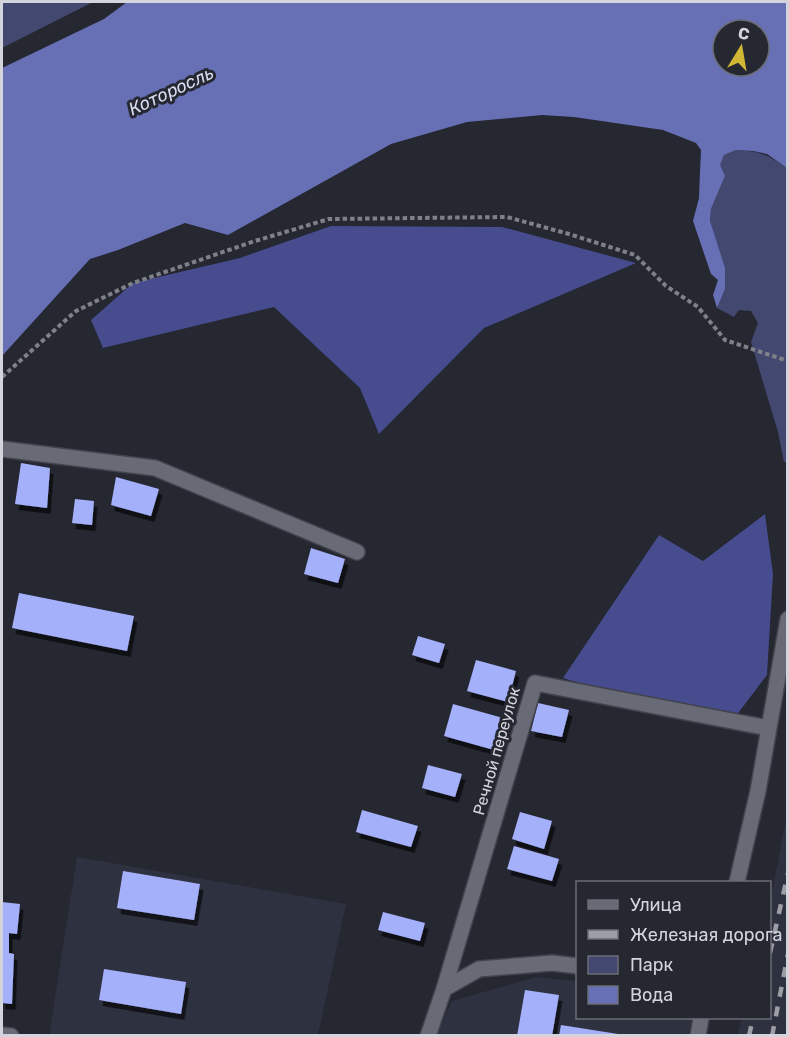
<svg xmlns="http://www.w3.org/2000/svg" width="789" height="1037" viewBox="0 0 789 1037" font-family="Rubik,sans-serif">
	<style>
		.built { fill: #2e3140 }
		.green { fill: #434871 }
		.forest { fill: #464c8e }
		.water { fill: #676fb5; fill-rule: evenodd }
		.building { fill: #a5b0fb; filter: url(#shadow) }
		.lines { fill: none; stroke-linecap: round; stroke-linejoin: round }
		.minor-casing { stroke: #41434c; stroke-width: 18 }
		.path { stroke: #7f8189; stroke-width: 4; stroke-dasharray: 4.5 3; stroke-linecap: butt }
		.minor { stroke: #686a76; stroke-width: 15 }
		.rail { stroke: #9c9da5; stroke-width: 4.5; stroke-dasharray: 10 10; stroke-linecap: butt }
		.labels { text-anchor: middle; stroke-width: 6; stroke-linejoin: round; paint-order: stroke }
		.street-label { font-size: 16px; fill: #d4d5dc; stroke: #252731 }
		.water-label { font-size: 18px; font-style: italic; fill: #d8dcf0; stroke: #252731 }
	</style>
	<defs>
		<filter id="shadow"><feDropShadow dx="3.5" dy="6" stdDeviation="0" flood-color="#0009"/></filter>
	</defs>
	<rect width="100%" height="100%" fill="#252731"/>
	<!-- built -->
	<g class="built">
		<polygon points="787,815 787,1035 737,1035 742,1018 770,1018 770,902"/>
		<polygon points="77,857 346,904 318,1035 49,1036"/>
		<polygon points="536,977 577,981 578,1018 692,1018 688,1035 436,1036 452,1001"/>
	</g>
	<!-- green -->
	<g class="green">
		<polygon points="2,2 93,2 2,48"/>
		<path d="M736 150C760 151 768 155 787 168V462H784L778 432 751 342 758 323 751 311 739 310 734 317 717 308 725 289 710 221 711 209 725 176 719 165 724 155Z"/>
	</g>
	<!-- forest -->
	<g class="forest">
		<polygon points="331,226 502,227 636,263 484,328 379,434 360,388 274,307 103,348 91,320 133,283 240,258"/>
		<polygon points="765,514 773,574 767,675 726,729 563,678 659,535 703,561"/>
	</g>
	<!-- water -->
	<path class="water" d="M127 2H787V168L767 154 753 151 736 150 724 155 720 165 725 176 711 209 710 221 725 268V289L717 308 713 295 718 280 711 274 693 221 699 198 700 171 701 150 696 143 663 130 574 117 542 115 467 122 391 144 228 235 185 223 118 250 90 259 2 356V68L104 19ZM723 30H759V66H723Z"/>
	<!-- building -->
	<g class="building">
		<polygon points="21,463 50,468 47,508 15,504"/>
		<polygon points="116,477 159,489 151,516 111,505"/>
		<polygon points="75,499 94,501 92,525 72,523"/>
		<polygon points="311,548 345,559 338,583 304,574"/>
		<polygon points="19,593 134,616 127,651 12,628"/>
		<polygon points="418,636 445,644 439,663 412,655"/>
		<polygon points="476,660 516,671 508,702 467,691"/>
		<polygon points="538,703 569,710 562,737 531,731"/>
		<polygon points="453,704 503,718 494,750 444,736"/>
		<polygon points="428,765 462,774 455,797 422,788"/>
		<polygon points="362,810 418,826 411,847 356,832"/>
		<polygon points="520,812 552,821 544,849 512,839"/>
		<polygon points="514,846 559,859 552,881 507,869"/>
		<polygon points="123,871 200,884 194,920 117,908"/>
		<polygon points="2,902 20,904 17,934 9,933 9,953 14,954 12,1004 2,1003"/>
		<polygon points="383,912 425,923 420,941 378,930"/>
		<polygon points="104,969 186,982 181,1014 99,1000"/>
		<polygon points="525,990 559,995 552,1036 517,1036"/>
		<polygon points="561,1025 618,1034 618,1036 559,1036"/>
	</g>
	<g class="lines">
		<!-- minor casing -->
		<g class="minor-casing">
			<g id="minor">
				<polyline points="2,449 155,468 357,552"/>
				<polyline points="737,882 758,791 788,619"/>
				<polyline points="444,989 535,683 768,728"/>
				<polyline points="2,1035 11,1036"/>
				<polyline points="428,1036 444,989 479,969 552,963 578,966"/>
				<polyline points="698,1036 701,1018"/>
			</g>
		</g>
		<!-- path -->
		<polyline class="path" points="2,377 76,311 133,283 255,241 329,219 507,217 569,234 635,255 666,286 698,307 725,340 788,361"/>
		<!-- minor -->
		<use href="#minor" class="minor"/>
		<!-- rail -->
		<g class="rail">
			<polyline points="770,953 788,873"/>
			<polyline points="749,1036 753,1018"/>
			<polyline points="772,1036 788,954"/>
		</g>
	</g>
	<g class="labels">
		<!-- street labels -->
		<g class="street-label">
			<text transform="translate(496 751) rotate(-74)" y="6">Речной переулок</text>
		</g>
		<!-- water labels -->
		<g class="water-label">
			<text transform="translate(171 91) rotate(-25)" y="6">Которосль</text>
		</g>
	</g>
	<!-- border -->
	<rect width="789" height="1037" fill="none" stroke="#d4d5dc" stroke-width="6"/>
	<!-- legend -->
	<rect x="576" y="881" width="195" height="138" fill="#252731" stroke="#6b6d75" stroke-width="1.5"/>
	<rect x="588" y="900" width="30" height="9" fill="#686a76" stroke="#6b6d75" stroke-width="1.5"/>
	<text x="630" y="911" font-size="18" fill="#d4d5dc">Улица</text>
	<rect x="588" y="930" width="30" height="9" fill="#9c9da5" stroke="#6b6d75" stroke-width="1.5"/>
	<text x="630" y="941" font-size="18" fill="#d4d5dc">Железная дорога</text>
	<rect x="588" y="956" width="30" height="18" fill="#434871" stroke="#6b6d75" stroke-width="1.5"/>
	<text x="630" y="971" font-size="18" fill="#d4d5dc">Парк</text>
	<rect x="588" y="986" width="30" height="18" fill="#676fb5" stroke="#6b6d75" stroke-width="1.5"/>
	<text x="630" y="1001" font-size="18" fill="#d4d5dc">Вода</text>
	<!-- north arrow -->
	<g transform="translate(741 48) rotate(11)"><circle r="28" fill="#252731" stroke="#6b6d75" stroke-width="1.5"/>
	<path d="M0-4.5L10 22L0 15L-10 22Z" fill="#d1b736"/>
	<text y="-9" font-size="16" font-weight="bold" text-anchor="middle" fill="#d4d5dc">С</text>
	</g>
</svg>
